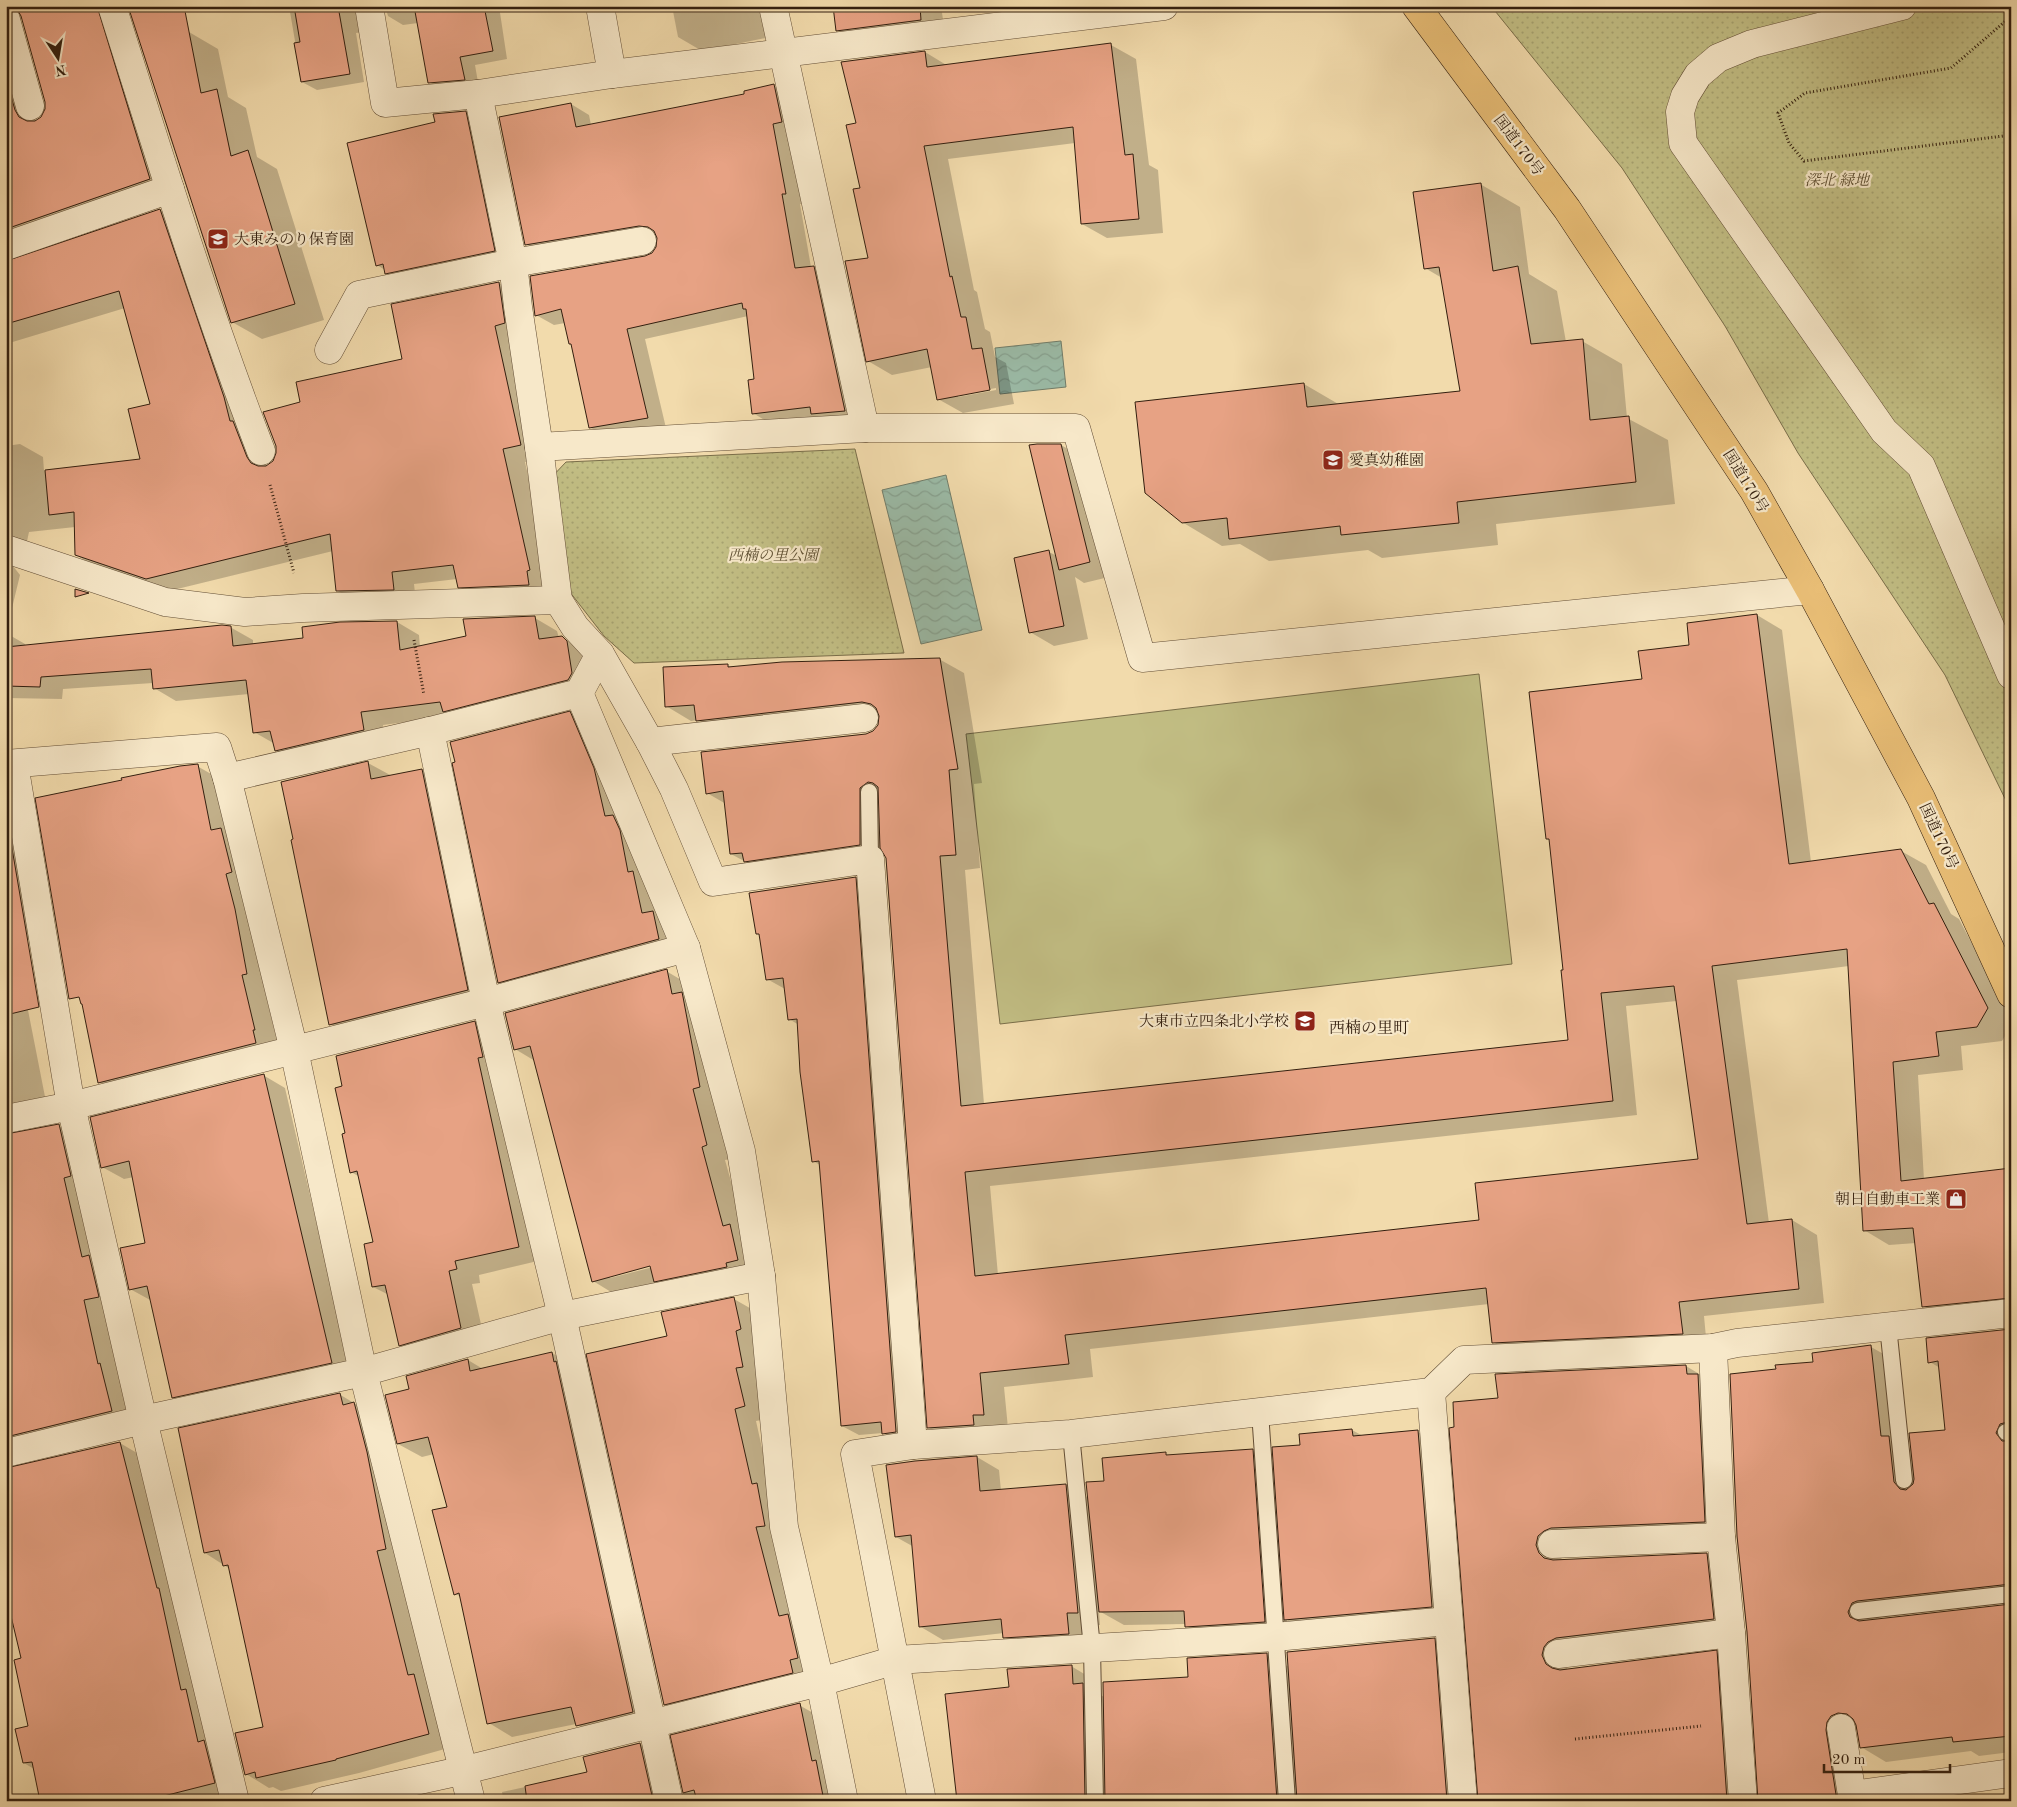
<svg xmlns="http://www.w3.org/2000/svg" width="2017" height="1807" viewBox="0 0 2017 1807" font-family="'Old Standard TT','Noto Serif JP',serif">
	<style>
		.park { fill: url(#park-dots); stroke: #7a6e4a }
		.pitch { fill: #c2be84; stroke: #7a6e4a }
		.water { fill: url(#water-waves); stroke: #717d6a }
		.shadow { fill: #0003; fill-rule: evenodd }
		.building { fill: #e7a284; stroke: #331f0f; fill-rule: evenodd }
		.lines { fill: none; stroke-linecap: round; stroke-linejoin: round }
		.lane-casing { stroke: #634e36; stroke-width: 18 }
		.street-casing { stroke: #634e36; stroke-width: 29 }
		.highway-casing { stroke: #331f0f; stroke-width: 29 }
		.path { stroke: #331f0f; stroke-width: 3; stroke-dasharray: 1 2.5; stroke-linecap: butt }
		.lane { stroke: #f7e8c9; stroke-width: 16 }
		.street { stroke: #f7e8c9; stroke-width: 28 }
		.highway { stroke: #e9be76; stroke-width: 28 }
		.labels { text-anchor: middle; stroke-width: 4.5; stroke-linejoin: round; paint-order: stroke }
		.street-label { font-size: 15px; fill: #331f0f; stroke: #f7e8c9 }
		.park-label { font-size: 15px; font-style: italic; fill: #5e4f32; stroke: #f7e8c9 }
		.poi-label { font-size: 15px; fill: #331f0f; stroke: #f7e8c9; text-anchor: start }
		.neighbourhood-label { font-size: 16px; fill: #331f0f; stroke: #f7e8c9 }
	</style>
	<defs>
		<pattern id="park-dots" width="8" height="8" patternUnits="userSpaceOnUse" patternTransform="scale(1.25)"><rect width="8" height="8" fill="#c2be84"/><path d="M2 2h.1M6 6h.1" fill="none" stroke="#a7a371" stroke-width="1.8" stroke-linecap="round"/></pattern>
		<pattern id="water-waves" width="16" height="10" patternUnits="userSpaceOnUse" patternTransform="scale(1.25)"><rect width="16" height="10" fill="#9bbba7"/><path d="M0 5q4-4 8 0t8 0" fill="none" stroke="#86a08f"/></pattern>
	</defs>
	<rect width="100%" height="100%" fill="#f2dbac"/>
	<filter id="stains"><feTurbulence type="fractalNoise" baseFrequency=".004" numOctaves="4"/><feColorMatrix values="0 0 0 0 .2 0 0 0 0 .09 0 0 0 0 .02 0 0 0 .5 -.17"/></filter>
	<radialGradient id="worn" r=".72"><stop offset=".6" stop-color="#630" stop-opacity="0"/><stop offset="1" stop-color="#630" stop-opacity=".3"/></radialGradient>
	<!-- park -->
	<g class="park">
		<polygon points="1491,6 2011,6 2011,811 1945,675 1798,453 1725,326 1622,168"/>
		<polygon points="855,449 904,653 634,663 604,636 566,587 549,480 566,462"/>
	</g>
	<!-- pitch -->
	<polygon class="pitch" points="1479,674 1512,964 1000,1024 966,734"/>
	<!-- water -->
	<g class="water">
		<polygon points="1061,341 1066,387 1000,394 995,348"/>
		<polygon points="946,475 982,630 921,644 882,490"/>
	</g>
	<!-- shadow -->
	<g class="shadow">
		<path d="M6 6H112L172 192 13 256V261L160 210 182 223 267 467 274 462 302 403 403 360 392 305 499 283 521 296 543 458 525 462 552 583 551 597 481 600 459 587 457 579 414 584 416 602 360 603 338 591 333 551 169 591 98 568 76 555 75 527 29 532 26 546 13 558V566L20 575 6 633 25 644 26 646 230 627 253 640V645L304 639 397 622 419 635 420 647 468 637 535 618 557 631 559 638 562 637 584 650 594 686 452 716 383 725 386 743 298 763 276 750 275 744 254 732 249 694 176 701 154 688 153 683 63 689 62 699 6 698V446L20 444 43 457 44 471 142 460 152 405 125 308 6 344ZM23 18 46 102V110L42 117 36 121 13 38 18 21Z"/>
		<polygon points="289,6 372,6 371,31 356,33 364,82 317,90 302,82"/>
		<polygon points="385,6 499,6 507,59 475,65 479,88 444,91 429,82 418,23 403,25 388,16"/>
		<polygon points="672,6 786,6 780,35 702,51 678,37"/>
		<polygon points="834,6 941,6 945,33 861,44 837,30"/>
		<polygon points="189,32 218,49 228,97 246,108 257,157 277,169 324,320 262,339 232,322"/>
		<path d="M1111 45 1136 59 1149 165 1158 170 1163 233 1107 238 1082 224 1075 143 948 159 974 290 977 292 985 329 990 332 995 357 1006 363 1014 404 963 413 938 399 932 367 892 375 868 361 869 259 861 189 857 123 925 52 948 66ZM996 388V390L958 397V395Z"/>
		<polygon points="774,86 792,96 803,204 800,204 811,267 832,277 863,421 771,424 753,413 756,380 748,316 645,339 666,428 609,438 591,428 573,345 570,343 565,323 554,325 536,315 652,254 658,247 658,236 545,255 526,244 571,104 589,115 591,125 746,95"/>
		<polygon points="465,112 488,126 517,264 409,286 386,273 385,270 377,265 436,123"/>
		<polygon points="1480,184 1520,207 1529,274 1557,291 1566,342 1582,341 1622,364 1627,418 1668,440 1675,504 1496,524 1498,545 1382,558 1368,550 1269,561 1240,544 1222,546 1182,522 1304,384 1340,405 1462,392 1442,278 1425,268"/>
		<polygon points="1061,445 1085,459 1113,576 1084,583 1075,577 1088,639 1054,646 1030,632 1049,552 1057,556"/>
		<path d="M1757 615 1782 630 1811 862 1901 851 1926 865 1951 914 1959 919 2011 1018V1026L2002 1041 1961 1046 1963 1070 1918 1075 1924 1180 2011 1169V1314L1948 1321 1923 1306 1916 1243 1889 1245 1864 1230 1849 966 1737 980 1769 1223 1792 1220 1817 1235 1824 1303 1704 1316 1707 1348 1518 1357 1493 1342 1489 1304 1090 1349 1093 1377 1004 1387 1008 1428 954 1442 929 1428 886 852H884V859L770 875 731 854 726 804 707 793 874 732 879 725 880 717 723 735 698 720 691 721 666 706 727 665 732 668 939 659 964 673 982 783 974 784 980 868 965 870 984 1104 1569 1041 1564 971 1550 840 1547 839 1643 680 1690 646 1688 624ZM1677 1001 1699 1160 1480 1221 998 1275 990 1186 1637 1115 1626 1006Z"/>
		<polygon points="570,713 591,725 680,951 520,994 499,982"/>
		<polygon points="368,763 392,776 422,770 446,784 491,1004 354,1038 331,1024"/>
		<polygon points="197,766 220,779 269,986 264,987 277,1042 122,1095 100,1082"/>
		<polygon points="6,783 46,937 6,943"/>
		<polygon points="855,878 872,888 900,1443 883,1433 859,1435 842,1426 820,1165 813,1161 799,1025 789,1019 785,989 767,979 761,935 757,933"/>
		<path d="M666 971 690 985 731 1159 725 1160 746 1235 761 1274 616 1295 593 1281 535 1061 515 1049ZM656 1264 657 1266 610 1278V1276Z"/>
		<polygon points="6,993 27,1005 48,1112 14,1127 13,1135 59,1126 82,1139 134,1424 13,1461 13,1469 120,1443 142,1456 237,1795 215,1801 41,1801 34,1769 24,1763 30,1727 23,1659 6,1589"/>
		<polygon points="474,1022 498,1036 542,1260 479,1275 480,1283 472,1284 485,1342 424,1359 400,1345 389,1295 373,1287 374,1243 360,1177 351,1172"/>
		<polygon points="263,1075 285,1088 352,1375 194,1409 173,1397 152,1301 130,1289 147,1243 134,1177 124,1179 102,1167"/>
		<polygon points="734,1299 755,1311 766,1419 756,1421 772,1493 819,1670 686,1716 665,1704 668,1337"/>
		<polygon points="2011,1330 2011,1601 1882,1615 1874,1621 2011,1605 2011,1752 1979,1756 1971,1751 1886,1762 1861,1747 1858,1728 1851,1736 1859,1801 1760,1801 1777,1370 1815,1363 1871,1347 1896,1361 1905,1446 1912,1450 1946,1431 1940,1368 1930,1362"/>
		<polygon points="552,1353 576,1367 657,1726 601,1739 576,1724 512,1737 489,1723 462,1597 455,1594 448,1508 434,1454 422,1457 398,1444 410,1390 468,1360 483,1369"/>
		<polygon points="1686,1366 1711,1381 1729,1536 1563,1551 1561,1561 1707,1554 1732,1569 1738,1633 1568,1662 1567,1670 1716,1652 1741,1666 1751,1801 1480,1801 1499,1400"/>
		<polygon points="339,1394 377,1417 452,1747 359,1773 281,1791 273,1787 269,1788 246,1774 264,1728 230,1569 205,1553"/>
		<polygon points="1352,1430 1363,1436 1418,1432 1437,1443 1450,1617 1304,1631 1287,1620 1288,1635 1210,1640 1186,1626 1186,1624 1124,1625 1099,1611 1100,1625 1089,1625 1091,1646 1026,1650 1004,1637 1004,1633 943,1640 921,1627 914,1547 896,1537 977,1457 999,1470 1001,1491 1066,1485 1089,1498 1105,1482 1166,1454 1171,1456 1252,1450 1275,1463 1301,1446"/>
		<polygon points="1434,1639 1459,1654 1471,1801 958,1801 1010,1688 1071,1666 1096,1681 1097,1693 1104,1697 1189,1678 1266,1654 1289,1667"/>
		<polygon points="799,1705 822,1718 844,1801 685,1801 672,1736"/>
		<polygon points="640,1744 663,1757 672,1801 504,1801 502,1792 589,1773"/>
	</g>
	<!-- building -->
	<g class="building">
		<polygon points="12,6 97,6 150,179 6,229 6,79 15,110 19,117 27,121 35,121 41,117 45,109 45,102 21,16 17,9"/>
		<polygon points="128,6 184,6 201,93 217,89 231,156 248,150 295,304 231,323"/>
		<polygon points="294,6 338,6 350,74 301,82 294,43 300,42"/>
		<polygon points="414,6 484,6 493,51 460,57 465,80 428,83"/>
		<polygon points="833,6 920,6 921,20 836,31"/>
		<polygon points="1111,43 1125,155 1133,154 1139,219 1081,224 1073,127 924,146 950,277 952,276 961,317 966,317 972,349 982,348 990,390 937,400 927,349 866,362 845,261 868,258 853,189 860,188 846,125 856,123 841,62 925,51 927,67"/>
		<polygon points="774,84 782,122 773,124 786,194 782,194 795,268 814,266 845,411 811,414 810,407 752,414 748,380 754,379 746,309 743,309 742,303 627,329 648,418 589,428 571,344 569,344 561,309 535,316 530,276 645,256 652,253 656,247 657,238 654,231 648,227 639,226 525,245 499,117 571,103 576,127 744,94 744,91"/>
		<polygon points="466,111 495,251 385,274 383,264 376,266 347,143 435,122 433,114"/>
		<polygon points="1481,183 1493,271 1518,266 1531,344 1583,339 1590,420 1629,416 1636,482 1457,502 1459,523 1341,535 1340,526 1229,539 1227,518 1182,523 1145,493 1135,402 1304,383 1307,407 1460,391 1439,267 1424,269 1413,192"/>
		<polygon points="160,209 224,397 230,421 233,421 247,457 251,463 258,466 266,466 273,461 276,453 276,446 263,412 300,402 296,382 402,359 391,304 499,282 505,323 495,326 521,445 503,449 530,570 527,571 529,585 458,588 453,565 392,572 394,590 336,591 330,534 146,579 75,555 74,512 49,515 45,470 140,459 128,409 150,404 119,291 6,324 6,261"/>
		<polygon points="1037,444 1061,444 1090,562 1059,570 1029,445"/>
		<polygon points="1049,550 1064,626 1029,633 1014,558"/>
		<polygon points="75,589 89,593 75,597"/>
		<path d="M1757 614 1789 864 1901 849 1929 904 1934 903 1988 1008 1977 1027 1936 1032 1939 1056 1893 1062 1901 1181 2011 1168V1298L1922 1307 1913 1228 1863 1231 1847 949 1712 966 1747 1224 1792 1219 1799 1289 1679 1302 1683 1334 1492 1343 1486 1288 1065 1335 1069 1364 980 1373 984 1415H973L974 1425 927 1428 886 858 880 848 878 787 873 783 868 782 860 788V845L744 862 742 853 730 854 723 791 706 794 701 752 866 734 873 731 878 725 879 716 876 708 871 704 862 702 696 721 694 705 665 707 663 667 728 664V667L782 662 940 658 958 769 949 770 956 855 940 856 961 1106 1568 1040 1561 970H1563L1549 839H1546L1529 692 1642 679 1638 651 1689 645 1687 623ZM1674 986 1698 1159 1475 1183 1479 1220 975 1276 965 1172 1613 1101 1601 993Z"/>
		<polygon points="535,616 539,639 562,636 567,641 572,673 568,680 443,712 440,702 361,712 364,730 275,751 270,731 253,733 246,680 153,689 151,669 41,677 40,687 6,686 6,647 222,625 231,626 233,646 303,638 302,627 340,622 397,621 400,650 466,636 463,619"/>
		<polygon points="570,711 594,768 605,816 613,815 620,830 628,872 633,871 642,913 653,911 659,939 498,983 452,763 455,762 450,742"/>
		<polygon points="368,761 371,779 422,769 468,990 329,1025 291,840 293,839 281,782"/>
		<polygon points="198,764 211,830 221,828 232,872 226,874 235,909 247,974 242,975 255,1030 253,1030 256,1043 98,1083 82,1004 81,1004 79,997 69,999 35,798 122,780 121,778 180,766"/>
		<polygon points="6,813 39,1007 6,1015"/>
		<polygon points="856,877 896,1432 882,1434 881,1422 841,1426 819,1161 812,1162 800,1072 797,1019 788,1020 783,978 766,980 759,934 756,934 749,893"/>
		<polygon points="667,969 672,994 682,992 683,997 700,1087 693,1089 707,1145 702,1147 723,1226 730,1224 738,1260 726,1263 727,1267 654,1282 650,1266 592,1282 530,1046 514,1050 505,1013"/>
		<polygon points="475,1021 483,1057 478,1058 519,1247 455,1261 457,1269 449,1271 461,1328 399,1346 385,1285 372,1287 364,1244 373,1242 357,1171 350,1173 342,1134 345,1133 335,1088 342,1086 336,1056"/>
		<polygon points="264,1074 332,1363 172,1398 147,1286 129,1290 120,1248 145,1243 129,1161 101,1168 90,1117"/>
		<polygon points="59,1124 71,1176 64,1178 82,1257 89,1255 99,1297 84,1300 98,1364 100,1363 112,1411 6,1437 6,1134"/>
		<polygon points="734,1297 741,1329 736,1331 743,1367 736,1368 745,1406 735,1409 752,1484 757,1483 765,1526 756,1527 779,1616 788,1614 798,1658 790,1660 793,1673 664,1705 586,1354 667,1336 661,1312"/>
		<polygon points="2011,1329 2011,1421 2000,1424 1996,1433 2002,1441 2011,1441 2011,1584 1857,1601 1852,1603 1848,1612 1850,1617 1859,1621 2011,1604 2011,1736 1953,1742 1952,1737 1860,1748 1856,1725 1853,1719 1847,1714 1838,1713 1831,1716 1827,1722 1826,1730 1837,1801 1758,1801 1747,1632 1737,1536 1730,1374 1776,1369 1775,1365 1813,1362 1812,1353 1871,1345 1881,1436 1889,1436 1894,1482 1900,1489 1906,1490 1913,1484 1914,1479 1909,1433 1945,1430 1938,1361 1928,1363 1926,1338"/>
		<polygon points="552,1352 554,1362 556,1361 633,1712 576,1726 571,1707 487,1724 459,1593 454,1595 432,1510 447,1507 428,1437 397,1444 385,1395 409,1389 406,1376 468,1359 470,1371"/>
		<polygon points="1686,1365 1687,1374 1698,1374 1705,1522 1551,1528 1544,1531 1538,1536 1536,1545 1539,1553 1544,1558 1553,1560 1707,1553 1714,1619 1556,1638 1548,1642 1544,1647 1542,1655 1546,1664 1552,1668 1560,1670 1717,1650 1727,1801 1478,1801 1449,1428 1454,1427 1453,1402 1498,1398 1495,1374"/>
		<polygon points="340,1393 343,1405 354,1402 367,1452 386,1549 377,1551 408,1675 414,1674 429,1734 336,1759 336,1760 256,1778 255,1772 245,1775 235,1733 263,1727 228,1565 223,1566 219,1550 204,1553 178,1428"/>
		<polygon points="1352,1429 1353,1436 1418,1430 1432,1607 1284,1620 1272,1447 1300,1445 1299,1434"/>
		<polygon points="120,1442 157,1588 159,1588 181,1690 186,1689 198,1742 204,1740 215,1783 144,1801 40,1801 32,1762 23,1763 15,1729 28,1726 14,1660 21,1658 6,1595 6,1468"/>
		<polygon points="1253,1449 1265,1622 1185,1627 1184,1611 1099,1612 1086,1482 1104,1481 1102,1458 1166,1452 1166,1455"/>
		<polygon points="977,1456 980,1491 1066,1484 1078,1613 1067,1613 1069,1634 1003,1638 1001,1619 919,1627 911,1535 895,1537 886,1465 915,1461"/>
		<polygon points="1435,1638 1447,1801 1297,1801 1287,1652"/>
		<polygon points="1267,1653 1277,1801 1105,1801 1103,1682 1188,1677 1187,1658"/>
		<polygon points="1072,1665 1073,1684 1083,1683 1085,1801 957,1801 945,1694 1009,1687 1007,1669"/>
		<polygon points="800,1703 812,1761 816,1760 824,1801 697,1801 694,1790 683,1793 670,1735"/>
		<polygon points="640,1743 653,1800 527,1801 525,1786 587,1772 583,1757"/>
	</g>
	<g class="lines">
		<!-- lane casing -->
		<g class="lane-casing">
			<g id="lane">
				<polyline points="869,792 870,859"/>
				<polyline points="1888,1326 1904,1480"/>
				<polyline points="1260,1412 1287,1801"/>
				<polyline points="2006,1432 2011,1431"/>
				<polyline points="1071,1434 1092,1648 1095,1801"/>
				<polyline points="1858,1611 2011,1594"/>
			</g>
		</g>
		<!-- street casing -->
		<g class="street-casing">
			<g id="street">
				<path d="M112 6C159 155 205 305 261 451"/>
				<polyline points="369,6 385,103 478,94 612,74 1164,6"/>
				<polyline points="600,6 612,74"/>
				<polyline points="773,6 865,428"/>
				<polyline points="1902,6 1752,44 1718,58 1698,75 1685,96 1680,112 1683,143 1884,431 1921,466 2011,675"/>
				<polyline points="6,20 30,106"/>
				<polyline points="6,246 170,189"/>
				<polyline points="329,350 359,295 513,263 642,241"/>
				<polyline points="539,447 865,428 1076,428 1142,658 1810,590"/>
				<polyline points="6,549 165,602 245,612 303,608 558,600"/>
				<polyline points="600,654 650,742 674,789 713,882 870,859 913,1445"/>
				<polyline points="579,693 686,948 741,1151 761,1276 784,1527 820,1682 844,1801"/>
				<polyline points="430,731 486,1002 562,1316 669,1801"/>
				<polyline points="650,742 864,718"/>
				<polyline points="6,764 217,747 227,778 294,1050 363,1372 143,1420 6,1453"/>
				<polyline points="14,764 71,1106 486,1002 686,948"/>
				<polyline points="227,778 430,731 579,693 600,654 575,627 558,600 539,447 518,307 513,263 478,94"/>
				<polyline points="6,1119 71,1106 143,1420 235,1801"/>
				<polyline points="1713,1348 1721,1537 1731,1633 1743,1801"/>
				<polyline points="1431,1392 1463,1801"/>
				<polyline points="1552,1544 1721,1537"/>
				<polyline points="1558,1654 1731,1633"/>
				<polyline points="1841,1728 1853,1801"/>
				<polyline points="1852,1795 2011,1773"/>
				<polyline points="324,1801 465,1770 820,1682 896,1660 1275,1637 1448,1621"/>
				<polyline points="471,1801 363,1372 562,1316 761,1276"/>
				<polyline points="922,1801 855,1454 913,1445 1071,1434 1431,1392 1464,1360 1713,1348 1737,1343 2011,1313"/>
			</g>
		</g>
		<!-- highway casing -->
		<g class="highway-casing">
			<polyline id="highway" points="1416,6 1567,209 1754,491 1810,590 1921,798 2011,994"/>
		</g>
		<!-- path -->
		<g class="path">
			<polyline points="2009,6 2009,18 1951,68 1805,93 1778,113 1789,143 1804,161 2011,135"/>
			<polyline points="270,485 294,573"/>
			<polyline points="414,640 424,695"/>
			<polyline points="1575,1739 1701,1726"/>
		</g>
		<!-- lane -->
		<use href="#lane" class="lane"/>
		<!-- street -->
		<use href="#street" class="street"/>
		<!-- highway -->
		<use href="#highway" class="highway"/>
	</g>
	<!-- icons -->
	<defs>
		<g id="school-square" transform="scale(1.125)"><rect x="-9" y="-9" width="18" height="18" rx="4" fill="#8f2418" stroke="#f7e8c9"/><path d="M0-5L7-2L0 1L-7-2ZM-4 1L0 2.5L4 1V4Q0 6-4 4Z" fill="#fff"/></g>
		<g id="shop-square" transform="scale(1.125)"><rect x="-9" y="-9" width="18" height="18" rx="4" fill="#8f2418" stroke="#f7e8c9"/><path d="M-5-2.5h2.3a2.7 3.5 0 0 1 5.4 0H5L5.5 6h-11ZM-1.5-2.5h3a1.5 2.3 0 0 0-3 0Z" fill="#fff"/></g>
	</defs>
	<g fill-rule="evenodd">
		<use href="#school-square" x="218" y="239"/>
		<use href="#school-square" x="1333" y="460"/>
		<use href="#school-square" x="1305" y="1021"/>
		<use href="#shop-square" x="1956" y="1199"/>
	</g>
	<g class="labels">
		<!-- street labels -->
		<g class="street-label">
			<text transform="translate(1519 145) rotate(53)" y="5">国道170号</text>
			<text transform="translate(1746 481) rotate(58)" y="5">国道170号</text>
			<text transform="translate(1939 836) rotate(65)" y="5">国道170号</text>
		</g>
		<!-- park labels -->
		<g class="park-label">
			<text x="1837" y="185">深北 緑地</text>
			<text x="773" y="560">西楠の里公園</text>
		</g>
		<!-- poi labels -->
		<g class="poi-label">
			<text x="234" y="244">大東みのり保育園</text>
			<text x="1349" y="465">愛真幼稚園</text>
			<text x="1289" y="1026" text-anchor="end">大東市立四条北小学校</text>
			<text x="1940" y="1204" text-anchor="end">朝日自動車工業</text>
		</g>
		<!-- neighbourhood labels -->
		<g class="neighbourhood-label">
			<text x="1369" y="1033">西楠の里町</text>
		</g>
	</g>
	<!-- margin -->
	<rect width="2017" height="1807" fill="none" stroke="#f2dbac" stroke-width="25"/>
	<rect x="8" y="8" width="2002" height="1792" fill="none" stroke="#331f0f" stroke-width="2.5"/>
	<rect x="12" y="12" width="1992" height="1782" fill="none" stroke="#331f0f"/>
	<!-- north arrow -->
	<g transform="translate(58 58) rotate(168)" stroke="#f7e8c9" stroke-width="4" paint-order="stroke">
	<path d="M0-4L9 19L0 12L-9 19Z" fill="#331f0f"/>
	<text y="-8" font-size="14" font-weight="bold" text-anchor="middle" fill="#331f0f">N</text>
	</g>
	<!-- scale -->
	<path d="M1824 1764v8h126v-8" fill="none" stroke="#331f0f" stroke-width="2.5"/>
	<text x="1832" y="1764" font-size="15" fill="#331f0f" stroke="#f7e8c9" stroke-width="4" paint-order="stroke">20 m</text>
	<rect width="100%" height="100%" filter="url(#stains)"/>
	<rect width="100%" height="100%" fill="url(#worn)"/>
</svg>
